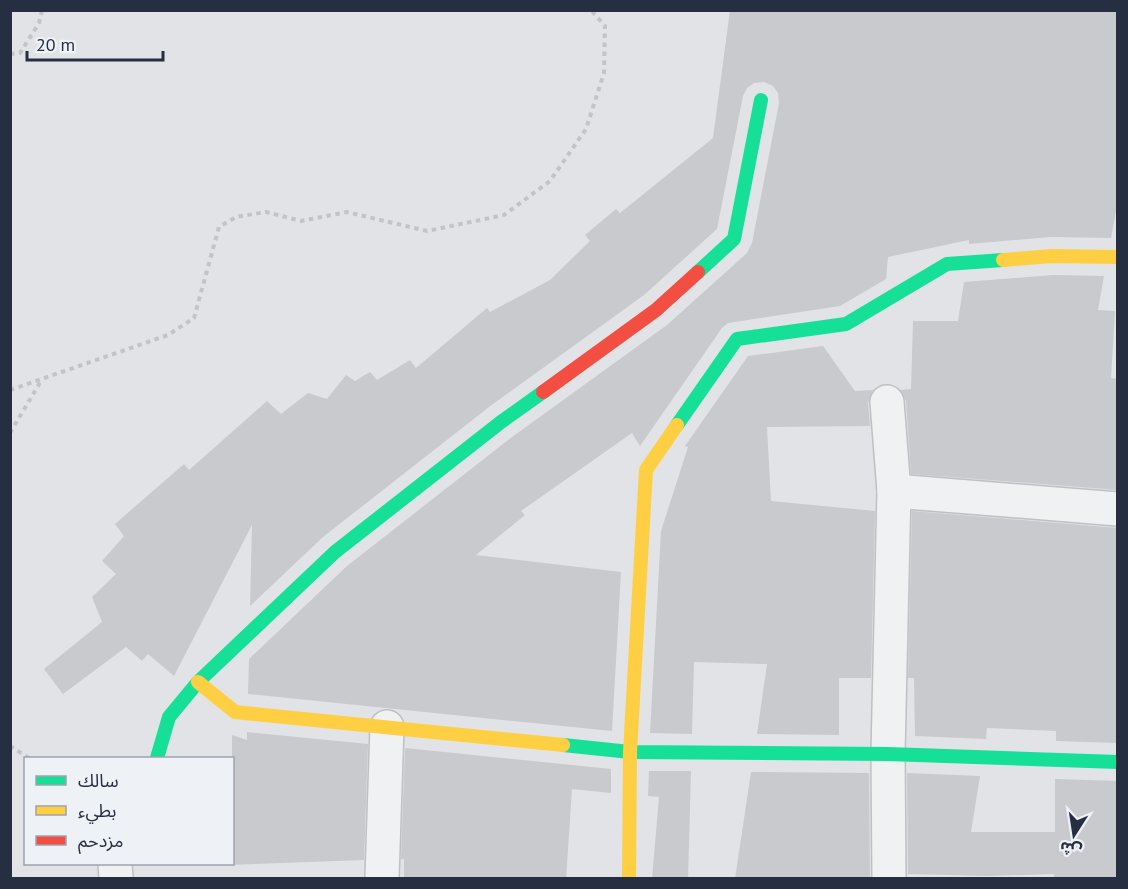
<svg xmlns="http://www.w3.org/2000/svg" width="1128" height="889" viewBox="0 0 1128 889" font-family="'PT Sans','Noto Sans Arabic',sans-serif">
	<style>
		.building { fill: #c8cace }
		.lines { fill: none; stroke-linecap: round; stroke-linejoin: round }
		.street-casing { stroke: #bec0c4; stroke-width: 36 }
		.path { stroke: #c2c4c9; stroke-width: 4; stroke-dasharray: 4.5 4.5; stroke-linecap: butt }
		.street { stroke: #f0f1f3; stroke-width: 33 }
		.fast { stroke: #16e098; stroke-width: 14 }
		.slow { stroke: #ffcf43; stroke-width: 14 }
		.jam { stroke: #f24e42; stroke-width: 14 }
	</style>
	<rect width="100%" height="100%" fill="#e1e3e6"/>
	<!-- building -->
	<g class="building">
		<polygon points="730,10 1118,10 1118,200 1111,238 1051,237 969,244 969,240 888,257 886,279 840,306 728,323 722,328 640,446 632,433 521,511 525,515 476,555 621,572 612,731 248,694 249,659 347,566 512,437 667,325 747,253 752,243 779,103 778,93 773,86 764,82 754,83 747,88 743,96 717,229 644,295 489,407 323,537 250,606 252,525 174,676 148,654 142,661 126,647 63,694 44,669 102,622 92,597 116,574 102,561 124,536 115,524 184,464 189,470 267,401 281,414 308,393 327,399 346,375 355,381 370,372 377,380 410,360 416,368 487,308 490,312 550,280 590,241 585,235 616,209 620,213 713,138"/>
		<polygon points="1053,275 1104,276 1098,310 1115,311 1111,378 1118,379 1118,490 911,474 906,401 900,390 911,389 913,321 958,321 964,282"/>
		<polygon points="823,346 855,391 873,390 868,403 870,426 767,427 771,501 875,511 871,678 839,678 839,735 757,734 767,664 694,662 692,734 650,733 661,531 688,447 685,446 748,356"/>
		<polygon points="912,511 1118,528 1118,743 1056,741 1056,731 987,728 986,739 915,736 914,678 908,678"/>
		<polygon points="247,732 368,744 364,860 226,865 232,864 232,735 247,740"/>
		<polygon points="405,748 611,769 611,793 572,789 566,879 404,879 404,859 401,859"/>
		<polygon points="649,771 691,771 688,879 652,879 659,797 648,796"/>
		<polygon points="751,772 869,773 870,879 735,879"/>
		<polygon points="907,773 980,776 971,832 1055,832 1055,779 1118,781 1118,879 1054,879 1054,874 987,876 908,874"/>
	</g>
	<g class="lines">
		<!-- street casing -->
		<g class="street-casing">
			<g id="street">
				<polyline points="887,402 894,491 888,754 889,878"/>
				<polyline points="894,491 1118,509"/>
				<polyline points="115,864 116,878"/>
				<polyline points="382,878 387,727"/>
			</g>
		</g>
		<!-- path -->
		<g class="path">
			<polyline points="10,54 20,53 39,23 42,10"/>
			<polyline points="10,390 168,335 194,318 219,227 236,217 266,212 301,221 347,212 427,231 504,215 550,181 586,129 604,73 605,26 591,10"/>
			<polyline points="10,433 41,381"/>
			<polyline points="10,746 29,758"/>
		</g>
		<!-- street -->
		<use href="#street" class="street"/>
		<!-- fast -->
		<g class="fast">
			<polyline points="698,272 734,239 761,100"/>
			<polyline points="677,425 737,339 846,324 947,264 1003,260"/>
			<polyline points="563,745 630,752 888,754 1118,762"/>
			<polyline points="157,758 169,717 198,682 335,552 501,422 543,392"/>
		</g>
		<!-- slow -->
		<g class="slow">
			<polyline points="1003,260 1052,256 1118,257"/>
			<polyline points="198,682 235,712 563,745"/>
			<polyline points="629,878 630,752 646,470 677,425"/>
		</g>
		<!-- jam -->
		<polyline class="jam" points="543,392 656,310 698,272"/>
	</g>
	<!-- border -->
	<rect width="1128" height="889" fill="none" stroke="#262e41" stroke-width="24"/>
	<!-- legend -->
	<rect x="24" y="757" width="210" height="108" fill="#eef1f6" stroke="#9ea3ae" stroke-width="1.5"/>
	<rect x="36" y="776" width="30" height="9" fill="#16e098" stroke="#9ea3ae" stroke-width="1.5"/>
	<text x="78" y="787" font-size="18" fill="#262e41">سالك</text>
	<rect x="36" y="806" width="30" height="9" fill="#ffcf43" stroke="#9ea3ae" stroke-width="1.5"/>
	<text x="78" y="817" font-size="18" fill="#262e41">بطيء</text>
	<rect x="36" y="836" width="30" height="9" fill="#f24e42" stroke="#9ea3ae" stroke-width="1.5"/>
	<text x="78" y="847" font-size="18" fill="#262e41">مزدحم</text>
	<!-- north arrow -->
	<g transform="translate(1074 835) rotate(192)" stroke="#eef1f6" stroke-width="4.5" paint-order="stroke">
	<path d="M0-4.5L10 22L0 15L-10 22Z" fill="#262e41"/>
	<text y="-9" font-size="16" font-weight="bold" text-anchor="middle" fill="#262e41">ش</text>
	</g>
	<!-- scale -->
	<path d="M27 51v9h136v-9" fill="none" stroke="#262e41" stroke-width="3"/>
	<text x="36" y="51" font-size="18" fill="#262e41" stroke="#eef1f6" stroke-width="4.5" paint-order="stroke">20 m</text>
</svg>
